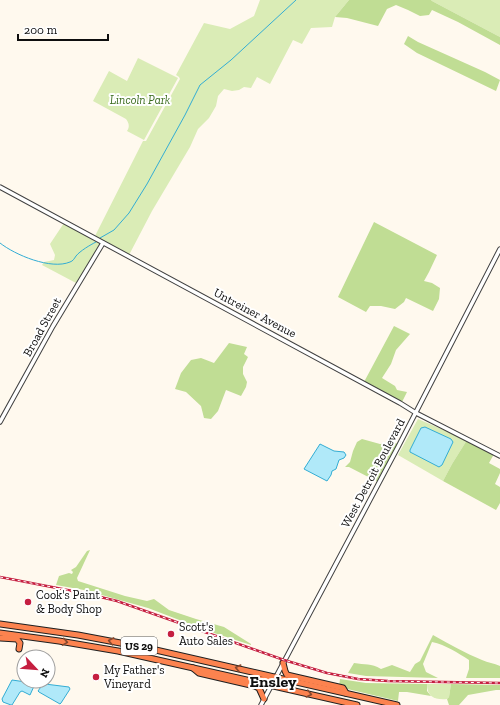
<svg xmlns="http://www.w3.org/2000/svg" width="500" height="705" viewBox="0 0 500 705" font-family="'Zilla Slab',serif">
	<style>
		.green { fill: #daecb6 }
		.forest { fill: #c0dd94 }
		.water { fill: #b0e9f9; stroke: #33add4 }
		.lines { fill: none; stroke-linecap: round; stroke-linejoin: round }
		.stream { stroke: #33add4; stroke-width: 1 }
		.minor-casing { stroke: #414141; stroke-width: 5.5 }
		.highway-casing { stroke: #1f1f1f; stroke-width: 7 }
		.minor { stroke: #fff; stroke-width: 3.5 }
		.highway { stroke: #fc834f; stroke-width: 5 }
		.rail-casing { stroke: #c51e40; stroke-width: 2.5 }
		.rail { stroke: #fff; stroke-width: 1; stroke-dasharray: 3; stroke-linecap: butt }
		.oneway { stroke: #85482e }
		.poi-dot { fill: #c51e40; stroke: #fff; stroke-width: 1.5 }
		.labels { text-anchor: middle; stroke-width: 4; stroke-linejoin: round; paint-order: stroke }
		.shield { fill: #fff; stroke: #565656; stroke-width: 1 }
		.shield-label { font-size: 11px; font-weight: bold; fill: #0e0e0e }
		.park-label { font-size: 12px; font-style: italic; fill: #37691a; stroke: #fff }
		.street-label { font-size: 12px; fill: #0e0e0e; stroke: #fff }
		.poi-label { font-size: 12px; fill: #0e0e0e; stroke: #fff; text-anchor: start }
		.district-label { font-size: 16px; font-weight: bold; fill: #0e0e0e; stroke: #fff }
	</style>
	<rect width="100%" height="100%" fill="#fff9ee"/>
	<!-- green -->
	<g class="green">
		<polygon points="260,0 349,0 335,17 332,27 311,28 302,44 293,40 270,84 257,77 251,88 244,87 239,90 232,91 224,89 218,96 216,106 209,118 198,129 190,147 152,211 129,255 95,236 143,141 146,141 180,79 179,77 176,75 204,23 230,29 254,16"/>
		<polygon points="431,0 500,0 500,37 432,1"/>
		<path d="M138 58 178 78 144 140 127 131C130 127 129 123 126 119L93 101 109 71 127 81Z"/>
		<polygon points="64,223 101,243 76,283 42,265 44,262 54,260 55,255 50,244"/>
		<polygon points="418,419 467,440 452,464 443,481 398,455"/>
		<path d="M427 684H451L449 697 447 699C435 700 427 697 427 684Z"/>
	</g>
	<!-- forest -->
	<g class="forest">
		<polygon points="349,0 431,0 432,1 500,37 500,45 458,22 432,10 429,15 420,16 408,10 396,5 387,9 378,26 347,18 335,17"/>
		<polygon points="408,36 418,42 485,72 500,80 496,91 417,53 404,44"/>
		<polygon points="374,222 437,255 429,272 424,281 432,283 440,288 439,299 433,311 406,298 404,302 395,309 381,306 370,306 366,312 338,297"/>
		<polygon points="394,326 410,334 396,350 391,364 382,378 395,386 397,390 407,392 402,402 364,382"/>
		<polygon points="229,343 247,347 244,354 248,357 243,367 243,374 247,382 246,387 241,396 226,390 218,411 211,419 204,418 201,406 186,392 175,389 181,373 191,360 201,358 214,363"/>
		<polygon points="362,439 380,444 388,443 393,444 398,443 378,482 349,467 345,467 350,462 353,451 357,442"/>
		<polygon points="467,440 494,454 489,463 500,469 500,473 495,484 500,487 500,503 496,510 443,481 452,464"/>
		<polygon points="90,550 77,578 78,581 125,596 147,601 154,599 169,610 196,619 224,627 251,644 251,645 208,631 148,608 84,590 56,585 59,576 69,573 72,574 73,572 71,570 76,567 87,551"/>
		<path d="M433 635C449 644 465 653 482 660 488 663 494 663 500 666V678H466L469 669V660C458 653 446 645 432 642L423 664 426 672 438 678 366 676 348 673 354 663C365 665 371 663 381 669L392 665 410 672 415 664 420 661Z"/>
		<polygon points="340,679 366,683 427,684 427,691 431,696 407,692 399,692 398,701 339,687"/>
		<polygon points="451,684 500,685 500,690 496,690 468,695 459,705 449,705 447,699 449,697"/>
	</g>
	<!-- water -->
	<g class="water">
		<polygon points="425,427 451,439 453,442 442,465 439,467 410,452 410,450 421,428"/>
		<polygon points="320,444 334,451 344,452 346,455 344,458 339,460 336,469 332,471 331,475 327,481 304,469"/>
		<polygon points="12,680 33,683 35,684 30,695 22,691 20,692 12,705 11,705 3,702 2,699"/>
		<polygon points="43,684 45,684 69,687 70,689 61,703 60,704 39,692 38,691"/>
	</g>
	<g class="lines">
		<!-- stream -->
		<g class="stream">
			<polyline points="100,238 114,230 129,213 147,184 185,115 200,85 231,60 296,0"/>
			<path d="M0 243C15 255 51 270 70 262 73 261 74 259 76 256 80 251 90 245 96 242"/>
		</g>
		<!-- minor casing -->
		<g class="minor-casing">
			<g id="minor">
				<polyline points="0,187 400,403 416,413 500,456"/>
				<polyline points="0,422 53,326 103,243"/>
				<polyline points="261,705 398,447 500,249"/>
			</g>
		</g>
		<!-- highway casing -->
		<g class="highway-casing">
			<g id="highway">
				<polyline points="0,624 78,635 147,648 397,705"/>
				<polyline points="0,633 59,641 118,651 357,705"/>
				<polyline points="0,638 17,639 20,643 19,649"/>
				<polyline points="283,663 285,671 287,675 343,688 346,693"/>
				<polyline points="193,668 199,673 255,686 259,688 264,699"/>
				<polyline points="259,679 270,680 276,677"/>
			</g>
		</g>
		<!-- minor -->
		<use href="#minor" class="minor"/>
		<!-- highway -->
		<use href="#highway" class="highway"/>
		<!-- rail casing -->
		<g class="rail-casing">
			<polyline id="rail" points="0,577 88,594 117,601 284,660 327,673 358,679 388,681 500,683"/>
		</g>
		<!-- rail -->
		<use href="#rail" class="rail"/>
	</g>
	<!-- one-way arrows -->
	<defs><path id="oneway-chevron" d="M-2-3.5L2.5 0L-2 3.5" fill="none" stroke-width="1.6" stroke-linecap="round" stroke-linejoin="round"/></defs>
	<g class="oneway">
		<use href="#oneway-chevron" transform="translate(111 641) rotate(-169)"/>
		<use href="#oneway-chevron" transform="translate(65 642) rotate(9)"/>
		<use href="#oneway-chevron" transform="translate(238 668) rotate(-167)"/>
		<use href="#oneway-chevron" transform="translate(309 694) rotate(13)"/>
	</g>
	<!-- markers -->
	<g class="poi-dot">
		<circle cx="28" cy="602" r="4"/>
		<circle cx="171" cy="634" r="4"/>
		<circle cx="96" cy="677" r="4"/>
	</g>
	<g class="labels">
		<!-- shield labels -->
		<rect class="shield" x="121" y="637" width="36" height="18" rx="3"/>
		<g class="shield-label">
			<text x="139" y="650">US 29</text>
		</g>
		<!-- park labels -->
		<g class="park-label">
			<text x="140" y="104">Lincoln Park</text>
		</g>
		<!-- street labels -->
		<g class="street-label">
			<text transform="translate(255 313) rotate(28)" y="4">Untreiner Avenue</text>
			<text transform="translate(42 327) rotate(-61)" y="4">Broad Street</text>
			<text transform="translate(373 473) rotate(-62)" y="4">West Detroit Boulevard</text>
		</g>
		<!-- poi labels -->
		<g class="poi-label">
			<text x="36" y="599">Cook's Paint<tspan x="36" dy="14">&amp; Body Shop</tspan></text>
			<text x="179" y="631">Scott's<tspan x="179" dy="14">Auto Sales</tspan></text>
			<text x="104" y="674">My Father's<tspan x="104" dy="14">Vineyard</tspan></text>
		</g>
		<!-- district labels -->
		<g class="district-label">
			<text x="273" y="687">Ensley</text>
		</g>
	</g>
	<!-- north arrow -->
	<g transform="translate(36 669) rotate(116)"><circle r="19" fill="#ffffff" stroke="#9f9f9f"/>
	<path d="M0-3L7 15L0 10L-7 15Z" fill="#c51e40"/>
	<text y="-6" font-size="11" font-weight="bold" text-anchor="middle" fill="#0e0e0e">N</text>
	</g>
	<!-- scale -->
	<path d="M18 34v6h90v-6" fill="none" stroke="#0e0e0e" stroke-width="2"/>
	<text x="24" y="34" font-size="12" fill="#0e0e0e" stroke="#ffffff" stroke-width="3" paint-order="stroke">200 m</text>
</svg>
